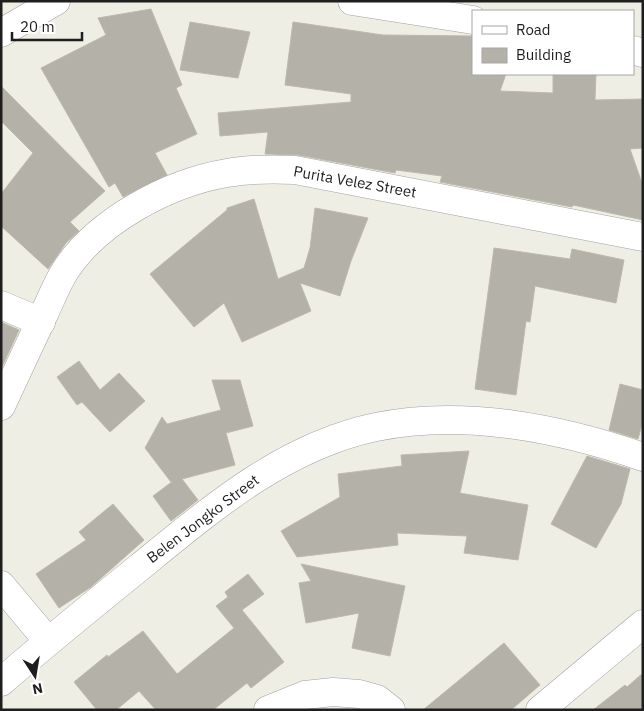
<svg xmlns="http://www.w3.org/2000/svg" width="644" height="711" viewBox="0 0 644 711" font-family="'IBM Plex Sans',sans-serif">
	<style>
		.building { fill: #b4b1a8; stroke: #bfb9a9 }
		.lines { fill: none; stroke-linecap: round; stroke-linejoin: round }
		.minor-casing { stroke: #a2a2a2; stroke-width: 29 }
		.minor { stroke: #fff; stroke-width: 28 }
		.labels { text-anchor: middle; stroke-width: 4.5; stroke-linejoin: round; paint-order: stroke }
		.street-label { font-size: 15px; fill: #1e1e1e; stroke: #fff }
	</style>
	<rect width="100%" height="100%" fill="#eeeee5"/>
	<!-- building -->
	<g class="building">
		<polygon points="151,9 182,85 176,88 197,134 155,153 167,175 123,197 115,183 109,187 41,68 106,35 98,18"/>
		<polygon points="190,22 250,32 238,78 180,70"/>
		<polygon points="293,22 383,35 473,36 473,74 506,74 500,91 553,93 553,74 596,74 595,100 643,99 643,148 630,149 643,186 643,220 573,205 572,207 440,182 442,176 396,170 395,173 298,155 265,154 268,132 220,136 218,113 351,102 351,94 285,85"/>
		<polygon points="1,86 105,191 70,222 79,231 66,243 48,269 1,226 1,194 33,153 1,121"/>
		<polygon points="254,199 278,279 304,268 310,248 315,208 368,218 351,261 340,296 300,283 311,311 242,342 224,303 194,327 150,274 227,210 227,208"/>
		<polygon points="494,248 570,259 572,249 624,260 616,303 535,286 530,322 526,321 516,395 475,389"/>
		<polygon points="1,322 19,330 1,369"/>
		<polygon points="79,361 100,390 119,373 145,401 110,432 82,402 77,405 57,377"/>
		<polygon points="212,380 240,380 253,426 226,433 235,465 182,479 198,500 171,521 153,496 173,481 171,482 145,448 162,417 167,424 221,410"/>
		<polygon points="620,384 643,390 643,421 638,439 609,430"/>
		<polygon points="469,451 460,493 528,505 518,560 464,553 467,536 397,533 398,545 297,557 281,531 340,497 338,474 402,466 401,455"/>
		<polygon points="587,456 630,469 621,504 596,548 551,524"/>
		<polygon points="113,504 144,540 91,587 59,608 36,574 86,540 79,532"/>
		<polygon points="301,564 405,586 390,656 352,648 359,613 306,623 299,583 311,581"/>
		<polygon points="248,574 264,594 242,610 284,662 251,688 247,683 213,710 156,710 139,691 116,710 97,710 74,682 107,655 108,657 143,631 177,674 234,628 216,606 228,597 225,592"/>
		<polygon points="504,643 540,685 511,710 423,710"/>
		<polygon points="643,673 643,710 593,710 625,685 627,687"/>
	</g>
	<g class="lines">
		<!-- minor casing -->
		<g class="minor-casing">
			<g id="minor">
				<polyline points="352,1 473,20"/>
				<polyline points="1,33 56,1"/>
				<polyline points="633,50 643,53"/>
				<polyline points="1,305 41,322"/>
				<path d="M1 406C15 376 29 346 43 316 50 302 56 285 65 271 97 221 168 183 227 173 249 169 273 169 295 170L643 237"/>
				<polyline points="1,585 48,641"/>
				<path d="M1 682C47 642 94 604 141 566 211 509 284 446 376 427 463 409 560 428 643 457"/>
				<polyline points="268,710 305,695 333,692 359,694 377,699 391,710"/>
				<polyline points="540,710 643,624"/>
			</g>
		</g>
		<!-- minor -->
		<use href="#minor" class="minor"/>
	</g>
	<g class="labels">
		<!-- street labels -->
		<g class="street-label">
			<text transform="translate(355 182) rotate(10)" y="5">Purita Velez Street</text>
			<text transform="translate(203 519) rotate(-37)" y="5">Belen Jongko Street</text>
		</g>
	</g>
	<!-- border -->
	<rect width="644" height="711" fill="none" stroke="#1e1e1e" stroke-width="5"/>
	<!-- legend -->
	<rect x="472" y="10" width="162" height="65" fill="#ffffff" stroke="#a5a5a5"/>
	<rect x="482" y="26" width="25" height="8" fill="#ffffff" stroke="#a5a5a5"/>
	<text x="516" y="35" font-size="15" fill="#1e1e1e">Road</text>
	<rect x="482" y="48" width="25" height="15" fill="#b4b1a8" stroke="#a5a5a5"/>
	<text x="516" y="60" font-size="15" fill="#1e1e1e">Building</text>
	<!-- north arrow -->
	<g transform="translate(35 676) rotate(168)" stroke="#ffffff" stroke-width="4" paint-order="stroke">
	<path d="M0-4L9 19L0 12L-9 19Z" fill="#1e1e1e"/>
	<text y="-8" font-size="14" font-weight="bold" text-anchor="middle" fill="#1e1e1e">N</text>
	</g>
	<!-- scale -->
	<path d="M12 32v8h70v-8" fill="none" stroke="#1e1e1e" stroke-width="2.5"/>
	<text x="20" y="32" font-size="15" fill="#1e1e1e" stroke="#ffffff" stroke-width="4" paint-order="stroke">20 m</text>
</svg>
